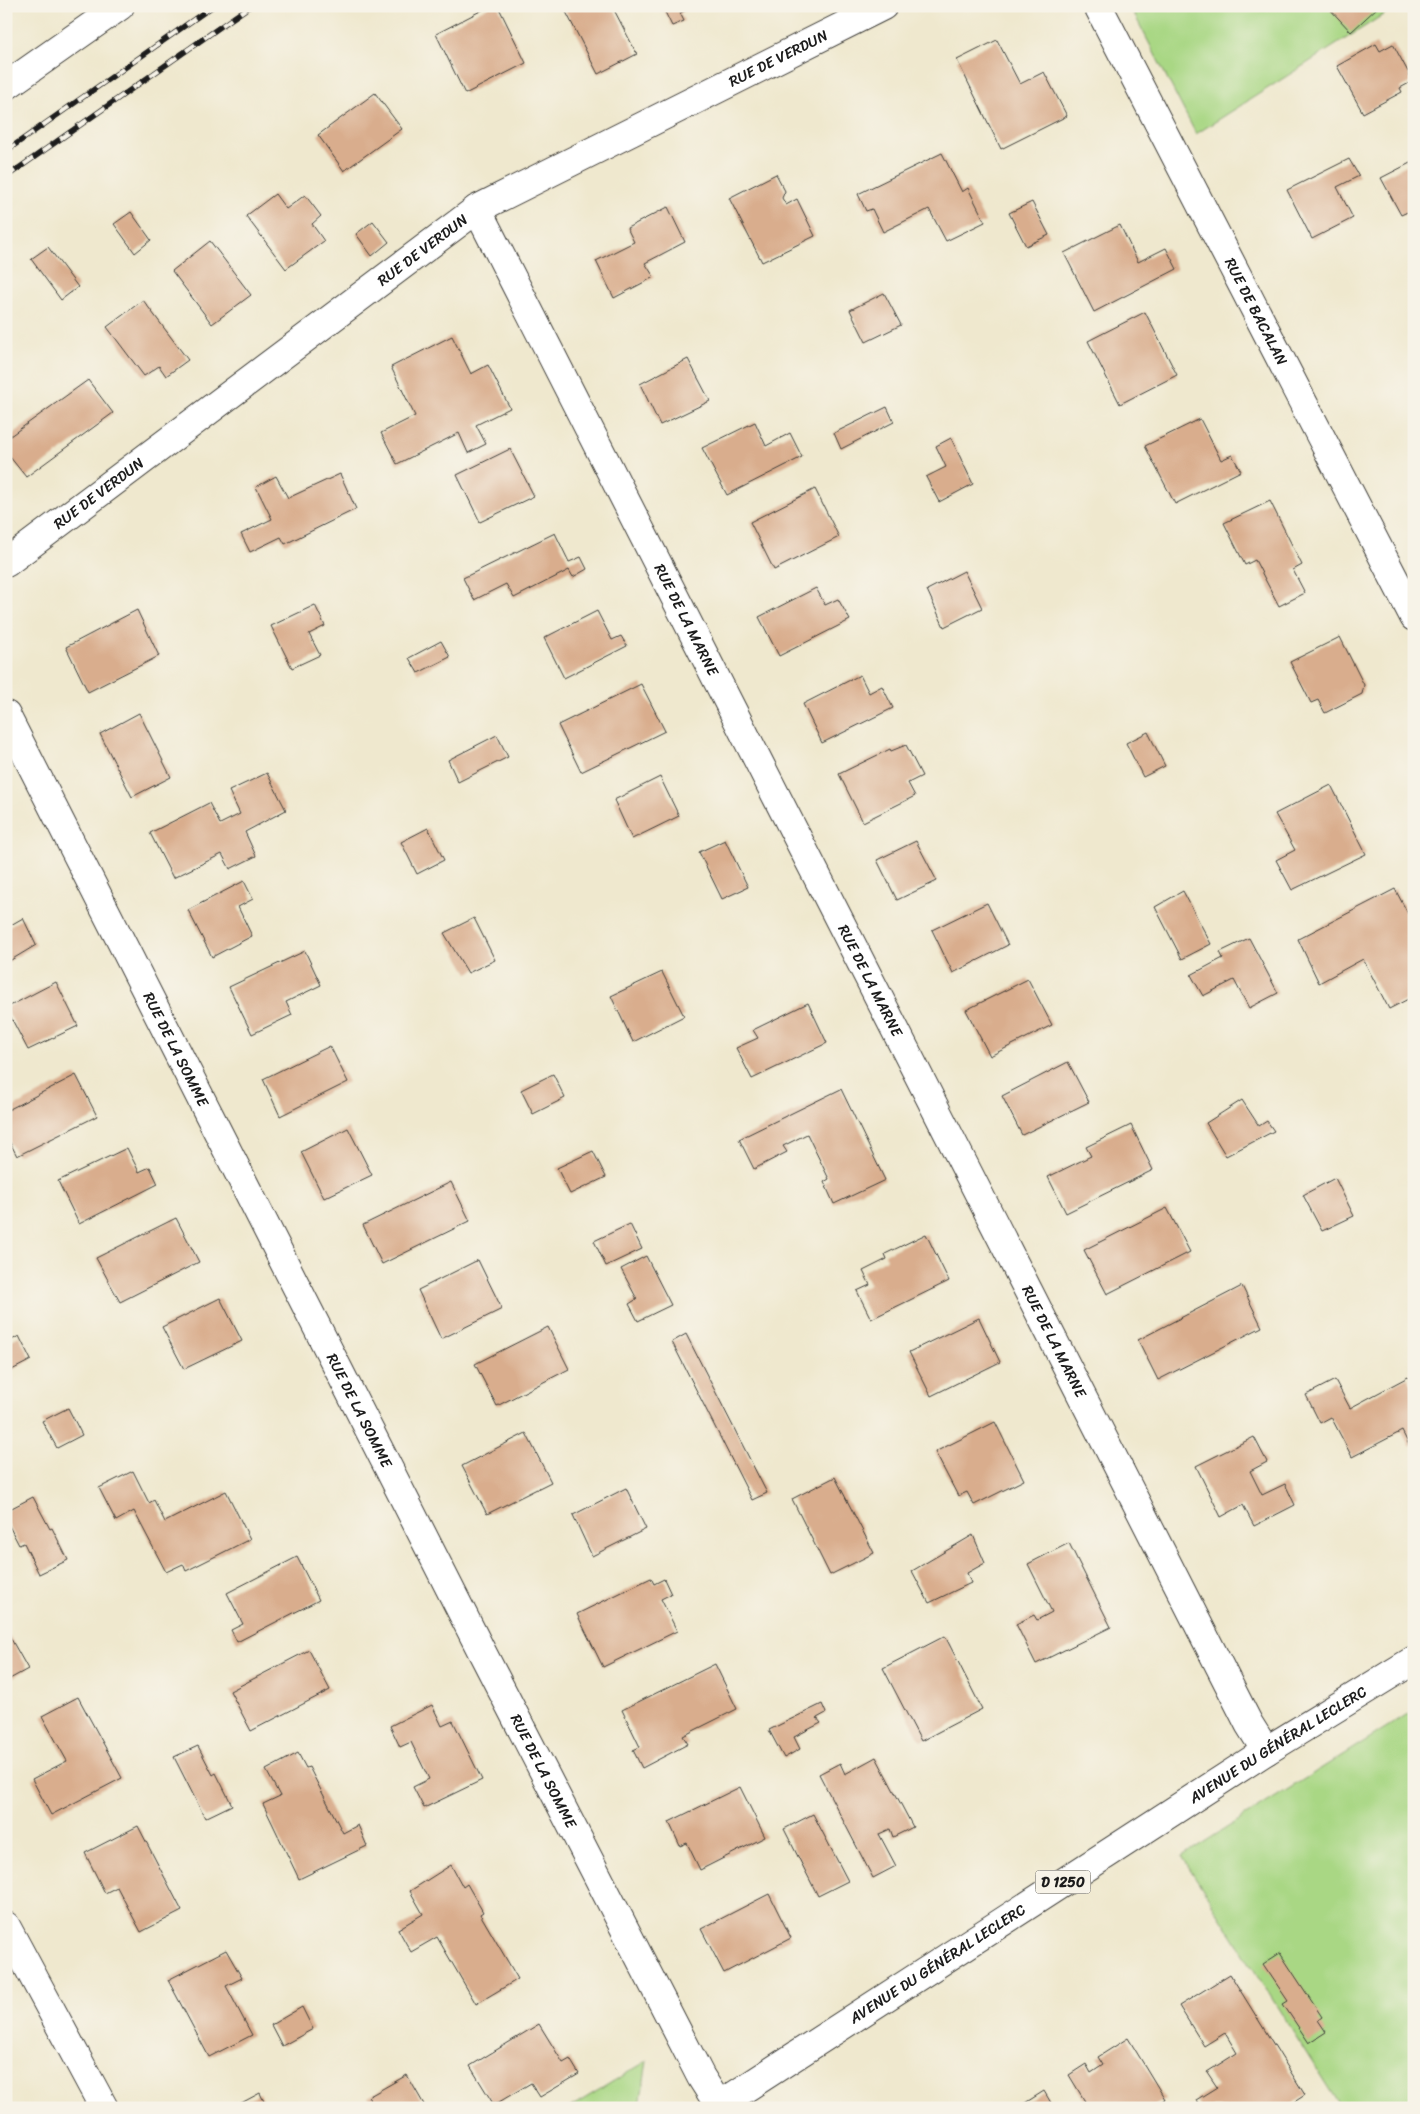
<svg xmlns="http://www.w3.org/2000/svg" width="1420" height="2114" viewBox="0 0 1420 2114" font-family="Sriracha,sans-serif">
	<style>
		.green { fill: #a9d784; stroke: #627a50 }
		.building { fill: #d9ad8d }
		.lines { fill: none; stroke-linecap: round; stroke-linejoin: round }
		.minor-casing { stroke: #3c3b37; stroke-width: 30 }
		.primary-casing { stroke: #3c3b37; stroke-width: 30 }
		.minor { stroke: #fff; stroke-width: 28 }
		.primary { stroke: #fff; stroke-width: 28 }
		.rail-casing { stroke: #1c1c1c; stroke-width: 5.5 }
		.rail { stroke: #f7f3e8; stroke-width: 4; stroke-dasharray: 11; stroke-linecap: butt }
		.labels { text-anchor: middle; stroke-width: 5; stroke-linejoin: round; paint-order: stroke }
		.shield { fill: #f7f3e8; stroke: #5e5c59; stroke-width: 1 }
		.shield-label { font-size: 14px; font-weight: bold; fill: #1c1c1c }
		.street-label { font-size: 15px; fill: #1c1c1c; stroke: #f7f3e8 }
	</style>
	<rect width="100%" height="100%" fill="#f7f3e8"/>
	<filter id="ink" filterUnits="userSpaceOnUse"><feTurbulence type="fractalNoise" baseFrequency=".02" numOctaves="2"/><feDisplacementMap in="SourceGraphic" scale="10" xChannelSelector="R" yChannelSelector="G"/><feConvolveMatrix kernelMatrix="1 2 1 2 8 2 1 2 1" color-interpolation-filters="sRGB"/></filter>
	<filter id="wash" filterUnits="userSpaceOnUse"><feTurbulence type="fractalNoise" baseFrequency=".0096" numOctaves="4" result="noise"/><feDisplacementMap in="SourceGraphic" scale="20" xChannelSelector="R" yChannelSelector="G"/><feGaussianBlur stdDeviation="1.12" result="paint"/><feColorMatrix in="noise" values="0 0 0 0 0 0 0 0 0 0 0 0 0 0 0 0 0 1.4 0 .05"/><feComposite in="paint" operator="in"/></filter>
	<g filter="url(#wash)">
		<rect width="100%" height="100%" fill="#efe8ce"/>
		<!-- green -->
		<g class="green">
			<polygon points="1130,6 1397,6 1196,134"/>
			<polygon points="1414,1710 1414,2108 1341,2108 1182,1856"/>
			<polygon points="647,2061 641,2099 637,2108 569,2108"/>
		</g>
		<g id="blocks">
			<!-- building -->
			<g class="building">
				<polygon points="490,6 498,6 526,63 465,94 436,34"/>
				<polygon points="573,6 612,6 637,54 598,74 565,10"/>
				<polygon points="662,6 694,6 680,13 684,21 672,26"/>
				<polygon points="1327,6 1379,6 1351,32"/>
				<polygon points="997,40 1020,84 1044,72 1067,116 1001,149 957,60"/>
				<polygon points="1376,44 1380,51 1393,44 1413,81 1400,88 1402,92 1363,113 1337,66"/>
				<polygon points="375,93 402,129 344,171 318,135"/>
				<polygon points="942,153 962,192 968,188 985,222 946,241 929,209 883,232 872,209 866,211 858,194"/>
				<polygon points="1349,159 1359,176 1337,187 1353,218 1312,239 1287,190"/>
				<polygon points="1412,162 1414,209 1401,215 1381,178"/>
				<polygon points="776,174 785,191 782,198 786,205 797,199 815,236 762,262 729,198"/>
				<polygon points="275,194 286,209 305,195 321,216 312,224 324,241 286,269 246,216"/>
				<polygon points="1032,202 1049,235 1026,246 1009,213"/>
				<polygon points="668,207 685,242 645,263 654,277 614,298 596,261 634,242 627,228"/>
				<polygon points="131,212 151,240 135,253 114,224"/>
				<polygon points="373,221 389,242 372,256 356,234"/>
				<polygon points="1120,225 1138,262 1166,248 1177,269 1094,312 1064,253"/>
				<polygon points="210,241 251,295 212,324 172,271"/>
				<polygon points="48,247 78,287 61,300 31,259"/>
				<polygon points="884,293 901,325 866,342 850,310"/>
				<polygon points="143,300 188,360 166,376 159,366 144,376 107,327"/>
				<polygon points="1145,312 1177,375 1120,404 1088,341"/>
				<polygon points="452,336 471,374 488,365 510,408 476,425 486,444 468,453 459,433 397,464 381,433 415,416 391,367"/>
				<polygon points="688,359 710,401 660,425 640,384"/>
				<polygon points="88,380 113,413 26,477 6,452 6,439"/>
				<polygon points="887,407 894,422 841,449 834,433"/>
				<polygon points="1200,419 1221,460 1232,455 1241,471 1175,504 1145,446"/>
				<polygon points="755,422 766,446 790,433 802,457 727,495 702,448"/>
				<polygon points="951,438 973,484 939,502 926,477 946,467 936,446"/>
				<polygon points="510,449 534,496 480,522 457,475"/>
				<polygon points="340,474 356,509 285,544 281,537 250,552 241,534 272,519 256,487 276,476 288,498"/>
				<polygon points="815,489 839,537 774,570 750,522"/>
				<polygon points="1270,501 1302,565 1293,570 1305,593 1279,606 1255,560 1245,565 1224,523"/>
				<polygon points="555,533 569,562 581,557 587,569 573,577 569,570 514,598 506,584 474,600 463,578"/>
				<polygon points="964,571 982,608 944,627 927,590"/>
				<polygon points="816,588 825,605 838,599 850,620 779,656 759,617"/>
				<polygon points="315,605 325,626 309,634 320,655 292,668 271,626"/>
				<polygon points="137,610 159,656 88,692 66,647"/>
				<polygon points="597,611 612,640 621,636 627,646 564,678 544,638"/>
				<polygon points="1340,637 1364,685 1362,694 1325,713 1318,700 1311,703 1290,662"/>
				<polygon points="441,641 450,657 418,673 409,658"/>
				<polygon points="860,675 869,693 882,686 893,708 822,743 803,704"/>
				<polygon points="641,684 665,731 581,772 558,725"/>
				<polygon points="139,713 171,777 132,797 100,734"/>
				<polygon points="1148,732 1165,766 1143,777 1126,743"/>
				<polygon points="497,735 508,757 458,782 448,760"/>
				<polygon points="906,745 922,776 908,783 915,796 863,822 839,774 890,749 891,751"/>
				<polygon points="267,773 286,810 245,832 256,856 230,869 222,854 173,878 150,833 209,803 220,824 240,814 229,791"/>
				<polygon points="660,777 679,816 632,839 614,800"/>
				<polygon points="1331,785 1366,854 1292,890 1276,860 1295,850 1275,814"/>
				<polygon points="428,828 444,860 417,874 401,842"/>
				<polygon points="725,840 748,887 722,899 699,852"/>
				<polygon points="916,841 937,881 897,900 877,860"/>
				<polygon points="244,881 253,899 238,907 252,936 212,957 188,910"/>
				<polygon points="1395,889 1414,925 1414,996 1389,1009 1363,959 1319,983 1298,939"/>
				<polygon points="1183,891 1211,944 1182,959 1155,907"/>
				<polygon points="987,903 1008,945 953,973 932,930"/>
				<polygon points="23,918 36,945 6,963 6,921 9,926"/>
				<polygon points="474,918 495,960 468,973 444,933"/>
				<polygon points="1249,938 1278,993 1249,1008 1234,980 1203,996 1191,975 1223,958 1220,952"/>
				<polygon points="305,951 321,985 286,1002 292,1015 252,1034 229,987"/>
				<polygon points="662,972 684,1016 633,1042 611,996"/>
				<polygon points="1028,979 1052,1025 990,1056 966,1010"/>
				<polygon points="56,982 78,1026 28,1050 6,1008"/>
				<polygon points="808,1003 827,1043 752,1079 736,1048 758,1038 753,1030"/>
				<polygon points="330,1046 348,1082 280,1116 263,1079"/>
				<polygon points="1068,1062 1089,1102 1022,1135 1002,1096"/>
				<polygon points="553,1074 565,1098 533,1114 521,1090"/>
				<polygon points="76,1075 97,1116 17,1156 6,1135 6,1111"/>
				<polygon points="841,1089 885,1180 834,1204 824,1182 829,1179 807,1134 783,1146 787,1152 754,1169 739,1139"/>
				<polygon points="1242,1100 1259,1126 1267,1121 1274,1131 1226,1156 1206,1123"/>
				<polygon points="1131,1125 1153,1170 1066,1213 1048,1177 1091,1156 1086,1147"/>
				<polygon points="348,1128 372,1175 324,1198 301,1152"/>
				<polygon points="127,1148 139,1172 150,1167 158,1184 79,1224 58,1181"/>
				<polygon points="593,1151 606,1177 570,1194 557,1168"/>
				<polygon points="1335,1178 1354,1216 1322,1231 1303,1195"/>
				<polygon points="451,1182 470,1221 382,1264 363,1225"/>
				<polygon points="1167,1208 1190,1252 1107,1294 1084,1250"/>
				<polygon points="176,1218 199,1262 120,1302 96,1258"/>
				<polygon points="630,1224 642,1249 606,1266 594,1241"/>
				<polygon points="926,1234 949,1281 871,1319 857,1291 870,1285 863,1271 887,1259 885,1254"/>
				<polygon points="646,1256 671,1305 638,1321 629,1304 637,1299 621,1269"/>
				<polygon points="478,1260 502,1309 441,1339 418,1290"/>
				<polygon points="1242,1286 1262,1327 1158,1380 1138,1340"/>
				<polygon points="220,1298 242,1341 184,1369 162,1327"/>
				<polygon points="979,1318 1000,1362 931,1396 909,1352"/>
				<polygon points="548,1327 569,1369 497,1406 475,1364"/>
				<polygon points="686,1334 767,1493 752,1500 672,1342"/>
				<polygon points="19,1336 31,1360 6,1373 6,1343"/>
				<polygon points="1408,1377 1414,1388 1414,1445 1410,1447 1402,1431 1352,1457 1331,1417 1320,1423 1306,1395 1335,1380 1350,1408"/>
				<polygon points="68,1408 82,1435 57,1448 42,1421"/>
				<polygon points="995,1422 1024,1480 974,1505 967,1492 958,1496 935,1452"/>
				<polygon points="526,1433 551,1482 487,1514 462,1466"/>
				<polygon points="1254,1437 1267,1462 1250,1471 1262,1495 1285,1484 1295,1505 1254,1526 1243,1505 1221,1517 1196,1466"/>
				<polygon points="133,1471 149,1503 154,1500 165,1522 226,1491 250,1539 186,1571 183,1564 166,1572 134,1511 116,1521 99,1488"/>
				<polygon points="835,1477 874,1553 830,1575 792,1499"/>
				<polygon points="626,1488 646,1529 592,1556 573,1515"/>
				<polygon points="33,1497 50,1529 52,1528 68,1560 39,1574 24,1543 19,1545 6,1520 6,1511"/>
				<polygon points="973,1535 985,1563 967,1573 971,1583 929,1603 912,1571"/>
				<polygon points="1069,1543 1111,1627 1036,1664 1016,1624 1034,1615 1037,1620 1052,1612 1028,1564"/>
				<polygon points="297,1557 319,1600 237,1642 231,1630 243,1624 227,1593"/>
				<polygon points="651,1578 654,1584 664,1579 671,1594 661,1599 677,1631 603,1667 577,1614"/>
				<polygon points="6,1630 28,1669 6,1681"/>
				<polygon points="945,1636 982,1709 921,1741 883,1668"/>
				<polygon points="309,1650 330,1690 251,1731 230,1691"/>
				<polygon points="715,1664 737,1709 683,1736 688,1744 642,1768 633,1750 640,1747 622,1710"/>
				<polygon points="78,1697 122,1778 51,1815 32,1779 67,1761 42,1716"/>
				<polygon points="822,1704 826,1713 817,1718 821,1723 794,1737 800,1749 784,1758 769,1730"/>
				<polygon points="432,1705 442,1726 453,1721 482,1780 424,1808 413,1787 429,1779 411,1742 400,1747 390,1726"/>
				<polygon points="198,1746 213,1775 216,1773 232,1805 205,1818 174,1757"/>
				<polygon points="298,1753 306,1768 309,1767 343,1833 358,1825 367,1846 299,1879 263,1804 280,1796 266,1770"/>
				<polygon points="876,1757 913,1827 893,1837 890,1829 879,1834 896,1866 873,1878 819,1774 840,1763 845,1774"/>
				<polygon points="740,1787 765,1837 700,1870 687,1843 680,1846 669,1822"/>
				<polygon points="813,1814 848,1881 818,1896 784,1829"/>
				<polygon points="138,1826 182,1911 141,1932 117,1887 105,1893 85,1853"/>
				<polygon points="451,1865 463,1887 467,1884 483,1912 480,1914 518,1979 476,2004 437,1937 411,1952 398,1929 423,1914 410,1891"/>
				<polygon points="769,1894 791,1938 724,1973 701,1929"/>
				<polygon points="226,1950 242,1978 226,1986 252,2035 209,2057 168,1980"/>
				<polygon points="1280,1953 1322,2017 1318,2020 1326,2032 1309,2043 1283,2004 1288,2001 1263,1964"/>
				<polygon points="1230,1974 1305,2095 1285,2108 1201,2108 1196,2100 1217,2087 1207,2072 1237,2053 1225,2033 1204,2046 1179,2006"/>
				<polygon points="302,2007 313,2029 282,2046 271,2025"/>
				<polygon points="539,2024 563,2063 570,2059 579,2074 540,2097 531,2083 494,2105 470,2066"/>
				<polygon points="1128,2038 1165,2099 1152,2108 1089,2108 1069,2075 1086,2064 1091,2073 1103,2065 1098,2057"/>
				<polygon points="407,2075 426,2108 376,2108 368,2097"/>
				<polygon points="1044,2091 1054,2108 1017,2108"/>
				<polygon points="260,2093 267,2108 232,2108"/>
			</g>
		</g>
	</g>
	<g filter="url(#ink)">
		<use href="#blocks" fill-opacity="0" stroke="#3c3b37" stroke-width="1"/>
		<g class="lines">
			<!-- minor casing -->
			<g class="minor-casing">
				<g id="minor">
					<path id="s1" d="M1098 6 1414 617"/>
					<polyline points="6,86 120,6"/>
					<path id="s2" d="M477 209 1249 1724 1266 1751"/>
					<path id="s3" d="M6 563 477 209 883 6"/>
					<path id="s4" d="M6 715 482 1652 701 2077 718 2104"/>
					<polyline points="6,1926 104,2108"/>
				</g>
			</g>
			<!-- primary casing -->
			<g class="primary-casing">
				<g id="primary">
					<path id="s5" d="M715 2108 1266 1751 1414 1660"/>
				</g>
			</g>
			<!-- minor -->
			<use href="#minor" class="minor"/>
			<!-- primary -->
			<use href="#primary" class="primary"/>
			<!-- rail casing -->
			<g class="rail-casing">
				<g id="rail">
					<polyline points="6,151 213,6"/>
					<polyline points="6,177 250,6"/>
				</g>
			</g>
			<!-- rail -->
			<use href="#rail" class="rail"/>
		</g>
	</g>
	<g class="labels">
		<!-- shield labels -->
		<rect class="shield" x="1035.5" y="1870.5" width="55" height="23" rx="4"/>
		<g class="shield-label">
			<text x="1063" y="1887">D 1250</text>
		</g>
		<!-- street labels -->
		<g class="street-label">
			<text dy="5" stroke="none"><textPath href="#s3" startOffset="926">RUE DE VERDUN</textPath></text>
			<text dy="5" stroke="none"><textPath href="#s3" startOffset="521">RUE DE VERDUN</textPath></text>
			<text dy="5" stroke="none"><textPath href="#s1" startOffset="344">RUE DE BACALAN</textPath></text>
			<text dy="5" stroke="none"><textPath href="#s3" startOffset="116">RUE DE VERDUN</textPath></text>
			<text dy="5" stroke="none"><textPath href="#s2" startOffset="461">RUE DE LA MARNE</textPath></text>
			<text dy="5" stroke="none"><textPath href="#s2" startOffset="866">RUE DE LA MARNE</textPath></text>
			<text dy="5" stroke="none"><textPath href="#s4" startOffset="375">RUE DE LA SOMME</textPath></text>
			<text dy="5" stroke="none"><textPath href="#s2" startOffset="1271">RUE DE LA MARNE</textPath></text>
			<text dy="5" stroke="none"><textPath href="#s4" startOffset="780">RUE DE LA SOMME</textPath></text>
			<text dy="5" stroke="none"><textPath href="#s5" startOffset="670">AVENUE DU GÉNÉRAL LECLERC</textPath></text>
			<text dy="5" stroke="none"><textPath href="#s4" startOffset="1185">RUE DE LA SOMME</textPath></text>
			<text dy="5" stroke="none"><textPath href="#s5" startOffset="265">AVENUE DU GÉNÉRAL LECLERC</textPath></text>
		</g>
	</g>
	<!-- margin -->
	<rect width="1420" height="2114" fill="none" stroke="#f7f3e8" stroke-width="25"/>
</svg>
